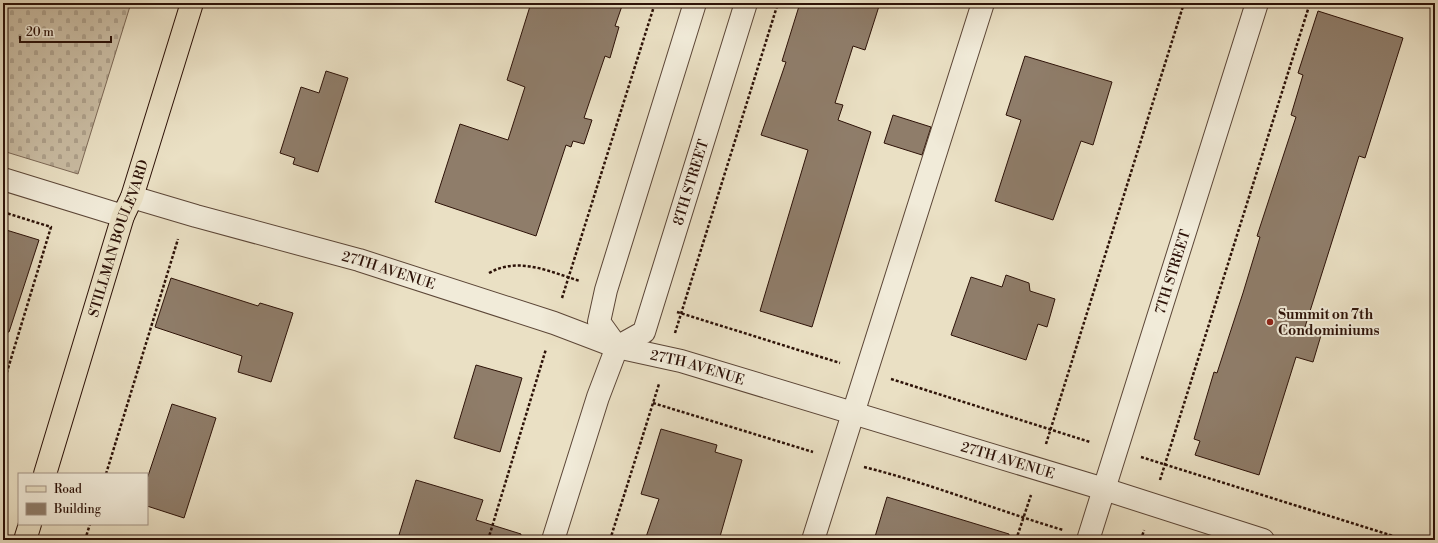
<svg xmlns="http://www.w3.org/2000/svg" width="1438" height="543" viewBox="0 0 1438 543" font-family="'Libre Bodoni',serif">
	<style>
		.cemetery { fill: url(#cemetery-stones); stroke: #7c6856 }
		.building { fill: #8f7d6a; stroke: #2d1208 }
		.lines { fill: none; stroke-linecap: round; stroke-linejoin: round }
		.minor-casing { stroke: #5c4637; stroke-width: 24 }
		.major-casing { stroke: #2d1208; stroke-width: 24 }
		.path { stroke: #2d1208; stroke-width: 2.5; stroke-dasharray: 3 2; stroke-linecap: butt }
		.minor { stroke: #f1ebd9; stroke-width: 22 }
		.major { stroke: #eae0c4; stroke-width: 22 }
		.poi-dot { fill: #8f2418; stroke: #f1ebd9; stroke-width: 1.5 }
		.labels { text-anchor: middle; stroke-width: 4; stroke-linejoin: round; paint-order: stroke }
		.street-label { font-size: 14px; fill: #2d1208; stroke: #f1ebd9 }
		.poi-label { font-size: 14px; font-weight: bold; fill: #2d1208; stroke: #f1ebd9; text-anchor: start }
	</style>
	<defs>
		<pattern id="cemetery-stones" width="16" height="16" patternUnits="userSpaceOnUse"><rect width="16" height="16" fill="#cabda4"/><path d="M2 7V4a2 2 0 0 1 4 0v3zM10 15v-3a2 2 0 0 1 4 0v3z" fill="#aea18c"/></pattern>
	</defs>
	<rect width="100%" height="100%" fill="#eae0c4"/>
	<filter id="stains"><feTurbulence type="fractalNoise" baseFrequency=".005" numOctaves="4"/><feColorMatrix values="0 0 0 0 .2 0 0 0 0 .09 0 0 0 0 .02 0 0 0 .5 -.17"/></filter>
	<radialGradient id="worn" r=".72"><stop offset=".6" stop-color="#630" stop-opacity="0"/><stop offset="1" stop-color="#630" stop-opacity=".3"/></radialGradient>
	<!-- cemetery -->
	<polygon class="cemetery" points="3,3 131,3 78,174 3,151"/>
	<!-- building -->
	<g class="building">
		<polygon points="531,3 623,3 615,26 619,27 610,58 605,56 584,118 592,120 584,144 573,141 571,147 566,145 536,236 435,202 460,124 508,140 525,87 507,80"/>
		<polygon points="800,3 880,3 865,50 853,46 835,103 843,105 838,120 871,132 812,327 760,311 808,150 761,135 786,62 782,61"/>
		<polygon points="1318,11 1403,38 1365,158 1359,156 1305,327 1322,332 1313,362 1296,357 1259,475 1195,455 1200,441 1194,439 1214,372 1217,373 1243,293 1260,237 1257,236 1296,117 1291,115 1303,75 1298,73"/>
		<polygon points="1025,56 1112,82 1093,145 1081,141 1053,220 995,201 1021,120 1006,115"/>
		<polygon points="326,71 348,78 318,172 293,164 295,158 280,153 301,87 319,93"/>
		<polygon points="893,115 931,127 922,155 884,143"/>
		<polygon points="3,229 39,240 9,332 3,332"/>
		<polygon points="1006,275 1029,283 1030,291 1055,299 1047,327 1038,324 1026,360 951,335 971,277 1002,287"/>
		<polygon points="171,278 258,306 260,303 293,313 271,382 238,372 242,356 155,327"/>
		<polygon points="476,365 522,378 500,452 454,438"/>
		<polygon points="172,404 216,418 184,518 147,506 147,479"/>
		<polygon points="661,429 717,445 715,452 742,460 719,540 645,540 659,499 641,494"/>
		<polygon points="416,480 483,500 476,520 521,534 520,540 415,540 399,535"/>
		<polygon points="887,497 1009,534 1009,540 874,540"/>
	</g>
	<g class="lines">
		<!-- minor casing -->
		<g class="minor-casing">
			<g id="minor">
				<polyline points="3,179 123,216"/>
				<path id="s1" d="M132 197 196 216 359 260 554 323 617 347 681 361 1104 489 1263 540"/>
				<polyline points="617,347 599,322 606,290 695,3"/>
				<path id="s2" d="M553 540 598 397 617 347 644 332 746 3"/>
				<polyline points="813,540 983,3"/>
				<path id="s3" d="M1088 540 1257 3"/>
			</g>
		</g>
		<!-- major casing -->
		<g class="major-casing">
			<g id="major">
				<path id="s4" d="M45 474 123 216 132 197 192 3"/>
				<polyline points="25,540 30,524"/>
			</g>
		</g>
		<!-- path -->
		<g class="path">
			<polyline points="1419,3 1435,8"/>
			<polyline points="3,212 51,227 3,385"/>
			<path d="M489 273C519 256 550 272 580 281"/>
			<polyline points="562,298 655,3"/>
			<polyline points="677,312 840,363"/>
			<polyline points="675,333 778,3"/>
			<polyline points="891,379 1090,442"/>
			<polyline points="653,403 813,452"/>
			<polyline points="1046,444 1184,3"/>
			<polyline points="1141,457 1406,540"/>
			<path d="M864 467C932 484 996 510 1063 530"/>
			<polyline points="106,474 178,239"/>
			<polyline points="1160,480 1310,3"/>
			<polyline points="85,540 90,524"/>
			<polyline points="488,540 546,349"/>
			<polyline points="610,540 659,384"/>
			<polyline points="1016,540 1031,495"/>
			<polyline points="1141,540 1144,530"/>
		</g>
		<!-- minor -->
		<use href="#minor" class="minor"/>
		<!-- major -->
		<use href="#major" class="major"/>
	</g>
	<!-- markers -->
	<circle class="poi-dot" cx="1270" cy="322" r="4"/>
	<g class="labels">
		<!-- street labels -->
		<g class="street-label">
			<text dy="5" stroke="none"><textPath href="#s2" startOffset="391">8TH STREET</textPath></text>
			<text dy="5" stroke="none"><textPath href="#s4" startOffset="247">STILLMAN BOULEVARD</textPath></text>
			<text dy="5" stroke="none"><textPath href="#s1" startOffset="267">27TH AVENUE</textPath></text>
			<text dy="5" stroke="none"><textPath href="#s3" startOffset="281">7TH STREET</textPath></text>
			<text dy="5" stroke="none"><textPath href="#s1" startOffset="591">27TH AVENUE</textPath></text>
			<text dy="5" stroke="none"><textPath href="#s1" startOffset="915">27TH AVENUE</textPath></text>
		</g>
		<!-- poi labels -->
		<g class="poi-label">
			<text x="1278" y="319">Summit on 7th<tspan x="1278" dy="16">Condominiums</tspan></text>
		</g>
	</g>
	<!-- margin -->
	<rect width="1438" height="543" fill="none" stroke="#eae0c4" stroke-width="16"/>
	<rect x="4" y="4" width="1430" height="535" fill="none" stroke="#2d1208" stroke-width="2"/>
	<rect x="8" y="8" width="1422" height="527" fill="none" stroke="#2d1208"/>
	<!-- legend -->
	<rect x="18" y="473" width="130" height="52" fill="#f1ebd9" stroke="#a39485"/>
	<rect x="26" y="486" width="20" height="6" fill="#eae0c4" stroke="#a39485"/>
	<text x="54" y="493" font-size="12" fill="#2d1208">Road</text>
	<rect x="26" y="503" width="20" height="12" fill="#8f7d6a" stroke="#a39485"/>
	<text x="54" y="513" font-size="12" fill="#2d1208">Building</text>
	<!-- scale -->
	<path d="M20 36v6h91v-6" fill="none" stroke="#2d1208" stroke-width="2"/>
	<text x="26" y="36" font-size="12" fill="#2d1208" stroke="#f1ebd9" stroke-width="3" paint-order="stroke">20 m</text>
	<rect width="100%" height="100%" filter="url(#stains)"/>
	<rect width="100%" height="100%" fill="url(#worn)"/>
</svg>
